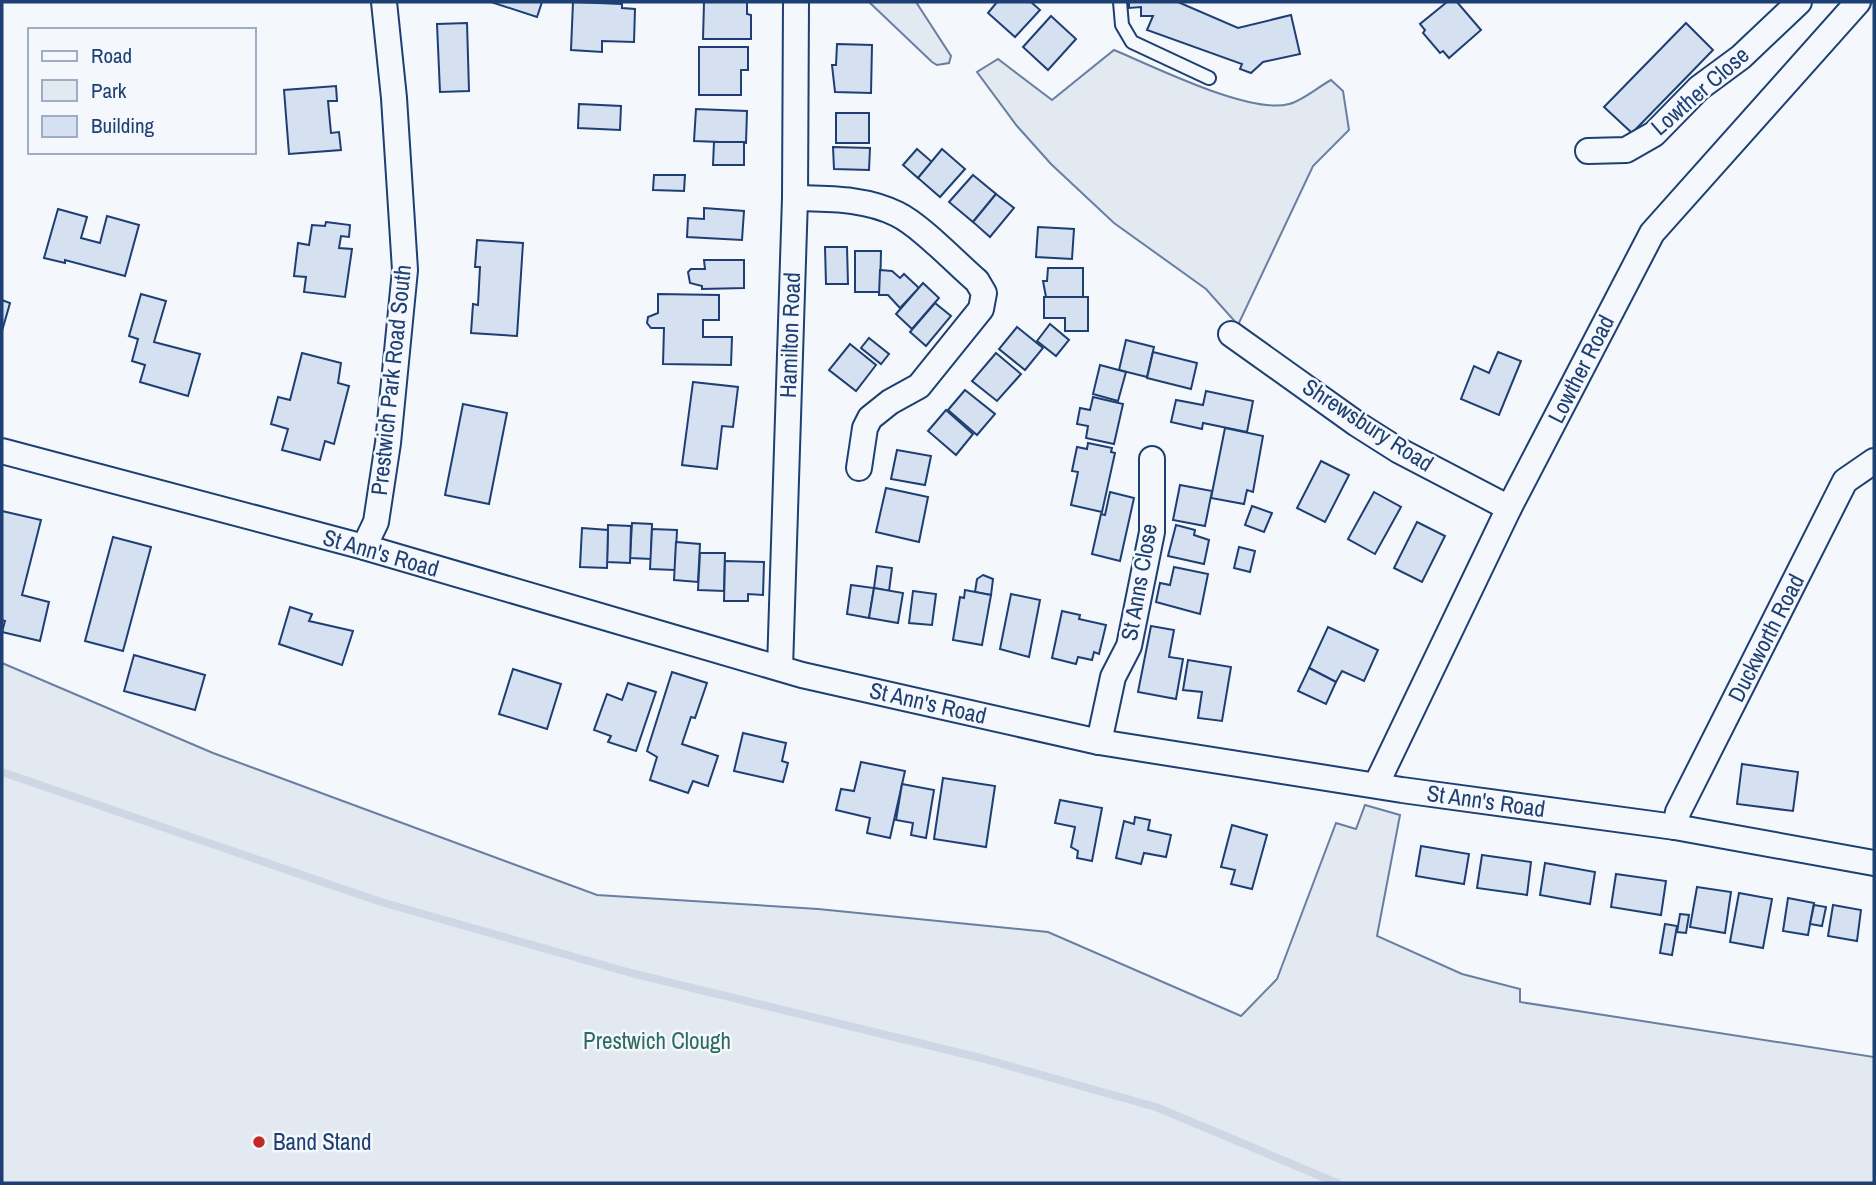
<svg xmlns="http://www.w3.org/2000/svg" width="1876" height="1185" viewBox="0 0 1876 1185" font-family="'Archivo Narrow',sans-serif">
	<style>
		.green { fill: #e3e9f0; stroke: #687fa3; stroke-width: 2 }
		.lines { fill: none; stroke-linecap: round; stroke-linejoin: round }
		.stream { stroke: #cfd7e4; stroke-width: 8 }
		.building { fill: #d5e0f0; stroke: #1d3f73; stroke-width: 2 }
		.lane-casing { stroke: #1d3f73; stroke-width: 16 }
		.street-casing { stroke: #1d3f73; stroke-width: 28 }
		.lane { stroke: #f4f7fb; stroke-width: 12 }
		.street { stroke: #f4f7fb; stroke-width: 24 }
		.poi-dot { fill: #c62828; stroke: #f4f7fb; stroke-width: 2.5 }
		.labels { text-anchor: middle; stroke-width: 5; stroke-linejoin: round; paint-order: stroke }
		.street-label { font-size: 23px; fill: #1d3f73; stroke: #f4f7fb }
		.park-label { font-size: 23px; fill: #2c6c60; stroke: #f4f7fb }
		.poi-label { font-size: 23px; fill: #1d3f73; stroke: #f4f7fb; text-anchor: start }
	</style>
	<rect width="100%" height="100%" fill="#f4f7fb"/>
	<!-- green -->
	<g class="green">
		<polygon points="869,2 916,2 951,56 949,63 937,65 932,62"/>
		<path d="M1114 50C1153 66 1250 115 1289 104 1302 101 1318 87 1331 80L1343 91 1349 130 1313 166 1238 325 1206 289 1114 223 1051 164 1017 126 977 72 998 59 1052 100Z"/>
		<polygon points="2,663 213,753 597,895 818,909 1048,932 1241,1016 1277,979 1336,823 1356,829 1365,805 1400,815 1377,936 1462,974 1520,989 1520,1002 1874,1057 1874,1183 2,1183"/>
	</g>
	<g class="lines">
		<!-- stream -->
		<polyline class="stream" points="2,772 381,902 631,973 981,1058 1156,1107 1337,1183"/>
	</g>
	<!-- building -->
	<g class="building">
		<polygon points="491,2 542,2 537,17"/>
		<polygon points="573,2 622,4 622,8 635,9 634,42 602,41 602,52 571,50"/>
		<polygon points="704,2 747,2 747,14 751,15 751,39 703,39"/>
		<polygon points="997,2 1031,2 1040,10 1015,37 988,13"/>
		<polygon points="1129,2 1178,2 1238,28 1291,15 1300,54 1263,62 1251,73 1240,69 1242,64 1147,30 1153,16 1141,16 1141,7 1129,8"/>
		<polygon points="1447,2 1457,2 1481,30 1449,58 1443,51 1440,53 1423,33 1425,30 1420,24"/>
		<polygon points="1051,16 1076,39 1048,70 1023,47"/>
		<polygon points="467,23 469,91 440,92 437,24"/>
		<polygon points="1686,23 1713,50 1632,133 1604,107"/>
		<polygon points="837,44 872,45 871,93 835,92 832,65 836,65"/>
		<polygon points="699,47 748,47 748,70 741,70 741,95 699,95"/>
		<polygon points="336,86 337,101 328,101 331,133 339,132 341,150 289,154 284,90"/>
		<polygon points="579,104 621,106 620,130 578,128"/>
		<polygon points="696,109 747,111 746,143 694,141"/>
		<rect x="836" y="113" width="33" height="30"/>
		<polygon points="714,142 744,142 744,165 713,165"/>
		<polygon points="833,147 870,148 869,170 834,169"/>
		<polygon points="917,149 932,162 918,178 903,165"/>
		<polygon points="942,149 965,169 940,197 918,178"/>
		<polygon points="654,175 685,175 684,191 653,190"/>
		<polygon points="973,175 996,194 973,222 949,202"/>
		<polygon points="996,194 1014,208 990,237 973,222"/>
		<polygon points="704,208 744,211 742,240 687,237 688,218 704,219"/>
		<polygon points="58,209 87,217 81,238 100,243 107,216 139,225 125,276 65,260 65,263 44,258"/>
		<polygon points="326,222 350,225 349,237 341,236 339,248 352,249 345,297 304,292 306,277 294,276 298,243 309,245 312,225 325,226"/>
		<polygon points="1038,227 1074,229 1072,259 1036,257"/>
		<polygon points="477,240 523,243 517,336 471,333 473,304 478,305 480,267 475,267"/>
		<polygon points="825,247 847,247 848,284 826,284"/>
		<polygon points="855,251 881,251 880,292 855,292"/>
		<polygon points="704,260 744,260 744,288 702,289 702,286 690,283 688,272 691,269 705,269"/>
		<polygon points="1048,268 1083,268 1083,297 1046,297 1043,281 1047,281"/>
		<polygon points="880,270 892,271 900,278 904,274 919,288 900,308 888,295 879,295"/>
		<polygon points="923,283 939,298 912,329 896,314"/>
		<polygon points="141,294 166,301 154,342 200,354 188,396 140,382 145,365 132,361 138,339 129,336"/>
		<polygon points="658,294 719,295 719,320 703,320 703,337 732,337 731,365 663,364 664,328 651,328 647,323 648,317 658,313"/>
		<polygon points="1044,297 1088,297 1088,331 1065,331 1065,318 1044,318"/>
		<polygon points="2,300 10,303 2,331"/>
		<polygon points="935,303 951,316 926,346 910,332"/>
		<polygon points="1050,324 1069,340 1056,356 1037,341"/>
		<polygon points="1017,327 1043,348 1025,370 999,349"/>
		<polygon points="869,338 889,354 881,364 861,348"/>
		<polygon points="1126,340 1154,347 1147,377 1119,370"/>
		<polygon points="850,344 876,365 856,391 829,370"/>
		<polygon points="1153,352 1197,363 1191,389 1147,378"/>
		<polygon points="1498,352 1521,361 1499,415 1461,399 1474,366 1489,373"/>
		<polygon points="302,353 341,363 338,383 349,386 334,444 325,441 320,460 282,450 288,429 271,424 278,397 290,400"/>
		<polygon points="996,353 1021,374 997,401 972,381"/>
		<polygon points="1100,365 1126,372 1118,401 1093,394"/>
		<polygon points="693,382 738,387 733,427 722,426 717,469 682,465"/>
		<polygon points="965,390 995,414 977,435 948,410"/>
		<polygon points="1206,391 1253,401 1247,432 1203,423 1202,429 1171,422 1176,400 1203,405"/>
		<polygon points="1093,397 1123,404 1114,444 1086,438 1088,426 1077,424 1080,408 1090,410"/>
		<polygon points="463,404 507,413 489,504 445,495"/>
		<polygon points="946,410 973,434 956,455 928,431"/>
		<polygon points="1225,428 1263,436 1253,492 1247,490 1244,504 1211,498"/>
		<polygon points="1088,443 1112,448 1111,452 1115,453 1102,512 1071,505 1078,472 1072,471 1077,447 1087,449"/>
		<polygon points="897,450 931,456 925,485 891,479"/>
		<polygon points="1321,461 1349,475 1325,522 1297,508"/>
		<polygon points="1180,485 1212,491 1205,526 1173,520"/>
		<polygon points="886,488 928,497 919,542 876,532"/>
		<polygon points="1110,492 1134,498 1120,561 1092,554 1101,514 1105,515"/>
		<polygon points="1374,492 1401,507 1375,554 1348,539"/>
		<polygon points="1252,506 1272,513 1264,532 1245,525"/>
		<polygon points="2,511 41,520 22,595 49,602 40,641 2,632 5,621 2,620"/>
		<polygon points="1417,522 1445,536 1422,582 1394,568"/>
		<polygon points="632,523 652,524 651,559 630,558"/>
		<polygon points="608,525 631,526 630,563 607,562"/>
		<polygon points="1176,525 1195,530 1194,535 1209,540 1204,564 1168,556"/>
		<polygon points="582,528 608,530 607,568 580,567"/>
		<polygon points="652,529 677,530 675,570 650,569"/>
		<polygon points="113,537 151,547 123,651 85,641"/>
		<polygon points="676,542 700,544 698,582 674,580"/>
		<polygon points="1239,547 1255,551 1250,572 1234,568"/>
		<polygon points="700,553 725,553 724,591 698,590"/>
		<polygon points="725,561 764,562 763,595 748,594 748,601 724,601"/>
		<polygon points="877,566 892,568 889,591 874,588"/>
		<polygon points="1174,567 1208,574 1200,614 1156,602 1160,583 1170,585"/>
		<polygon points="983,575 993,579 991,595 975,592 977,579"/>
		<polygon points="851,585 874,588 869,618 847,614"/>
		<polygon points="874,588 903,593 898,623 869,618"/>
		<polygon points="965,590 991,595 982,645 953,640 960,597 964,598"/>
		<polygon points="913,591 936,594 932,625 909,623"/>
		<polygon points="1011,594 1040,600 1029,657 1000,649"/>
		<polygon points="290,607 312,614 309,621 353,631 342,665 279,644"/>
		<polygon points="1062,611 1080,615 1079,619 1106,625 1099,654 1094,652 1092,660 1078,657 1076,664 1052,658"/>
		<polygon points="1151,626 1174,630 1169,657 1183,659 1176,699 1138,692"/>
		<polygon points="1328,627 1378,650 1364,681 1342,671 1336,682 1309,668"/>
		<polygon points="134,655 205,675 195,710 124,691"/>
		<polygon points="1188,660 1231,667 1222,721 1198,718 1202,692 1183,690"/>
		<polygon points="1309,668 1336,682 1326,704 1298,691"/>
		<polygon points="513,669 561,684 547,729 499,714"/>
		<polygon points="672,672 707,683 695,718 691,717 682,744 718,756 708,786 693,781 688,793 650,780 657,757 647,751"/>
		<polygon points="628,683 656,692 636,751 608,742 611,736 594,730 607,694 622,700"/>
		<polygon points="743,733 786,743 782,761 788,763 783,782 734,771"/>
		<polygon points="861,762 905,771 890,838 867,833 870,818 836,810 841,789 854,791"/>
		<polygon points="1742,764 1798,772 1793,811 1737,804"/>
		<polygon points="943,778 995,786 986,847 934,839"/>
		<polygon points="902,784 934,790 926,838 911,835 913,823 896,820"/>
		<polygon points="1060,800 1102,808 1092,861 1077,858 1078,851 1071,847 1075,827 1055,823"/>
		<polygon points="1135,817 1150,820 1148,830 1171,835 1166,857 1144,853 1141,864 1116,858 1124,821 1134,824"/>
		<polygon points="1232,825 1267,835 1252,889 1231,884 1235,870 1221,867"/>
		<polygon points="1421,846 1469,854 1464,884 1416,876"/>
		<polygon points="1482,855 1531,862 1527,895 1477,888"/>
		<polygon points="1545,863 1595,872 1590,904 1540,895"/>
		<polygon points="1616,874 1666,881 1661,915 1611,907"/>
		<polygon points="1697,887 1731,892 1725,933 1690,927"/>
		<polygon points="1739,893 1772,899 1763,948 1730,942"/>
		<polygon points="1788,898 1814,903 1808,935 1783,931"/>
		<polygon points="1814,905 1826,907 1822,926 1810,924"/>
		<polygon points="1833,905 1861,910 1857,941 1828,936"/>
		<polygon points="1680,914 1689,915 1686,933 1677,932"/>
		<polygon points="1665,924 1677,926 1672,955 1660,953"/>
	</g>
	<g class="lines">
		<!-- lane casing -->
		<g class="lane-casing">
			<polyline id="lane" points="1120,2 1122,25 1132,42 1209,78"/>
		</g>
		<!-- street casing -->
		<g class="street-casing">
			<g id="street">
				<polyline points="1588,151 1626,150 1654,134 1699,88 1741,57 1799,2"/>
				<path d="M795 198C830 199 865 198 897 214 920 225 956 263 977 281L984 293 981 309 919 386 890 402 870 418 865 428 859 468"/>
				<polyline points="1231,334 1357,424 1398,450 1509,508"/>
				<polyline points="2,451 364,547 802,675 1099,742 1402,790 1675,827 1874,863"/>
				<polyline points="364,547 376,522 388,443 405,270 394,98 384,2"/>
				<polyline points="780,668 795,198 796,2"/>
				<polyline points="1099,742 1113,677 1129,646 1152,532 1152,459"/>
				<polyline points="1376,785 1509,508 1652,233 1858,2"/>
				<polyline points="1675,827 1678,812 1845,481 1874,461"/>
			</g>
		</g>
		<!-- lane -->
		<use href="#lane" class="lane"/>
		<!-- street -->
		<use href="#street" class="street"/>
	</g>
	<!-- markers -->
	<circle class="poi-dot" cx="259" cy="1142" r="7"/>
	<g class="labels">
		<!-- street labels -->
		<g class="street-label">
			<text transform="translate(1700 91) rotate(-41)" y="8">Lowther Close</text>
			<text transform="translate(790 335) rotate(-88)" y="8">Hamilton Road</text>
			<text transform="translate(1581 369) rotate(-63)" y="8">Lowther Road</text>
			<text transform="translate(391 380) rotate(-84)" y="8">Prestwich Park Road South</text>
			<text transform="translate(1368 425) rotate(33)" y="8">Shrewsbury Road</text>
			<text transform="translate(381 553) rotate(16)" y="8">St Ann's Road</text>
			<text transform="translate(1139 582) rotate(-80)" y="8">St Anns Close</text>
			<text transform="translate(1766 638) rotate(-63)" y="8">Duckworth Road</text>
			<text transform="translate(928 703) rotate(13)" y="8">St Ann's Road</text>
			<text transform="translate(1486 801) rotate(8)" y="8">St Ann's Road</text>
		</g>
		<!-- park labels -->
		<g class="park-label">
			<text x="657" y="1049">Prestwich Clough</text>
		</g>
		<!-- poi labels -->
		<g class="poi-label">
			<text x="273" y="1150">Band Stand</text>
		</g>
	</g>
	<!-- border -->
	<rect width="1876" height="1185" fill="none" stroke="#1d3f73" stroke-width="7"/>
	<!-- legend -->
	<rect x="28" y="28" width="228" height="126" fill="#f4f7fb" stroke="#9eadc5" stroke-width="2"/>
	<rect x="42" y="51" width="35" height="10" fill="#f4f7fb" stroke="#9eadc5" stroke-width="2"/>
	<text x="91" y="63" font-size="21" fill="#1d3f73">Road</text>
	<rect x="42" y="80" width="35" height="21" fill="#e3e9f0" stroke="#9eadc5" stroke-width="2"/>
	<text x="91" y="98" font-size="21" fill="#1d3f73">Park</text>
	<rect x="42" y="116" width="35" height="21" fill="#d5e0f0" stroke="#9eadc5" stroke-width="2"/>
	<text x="91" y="133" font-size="21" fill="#1d3f73">Building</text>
</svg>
